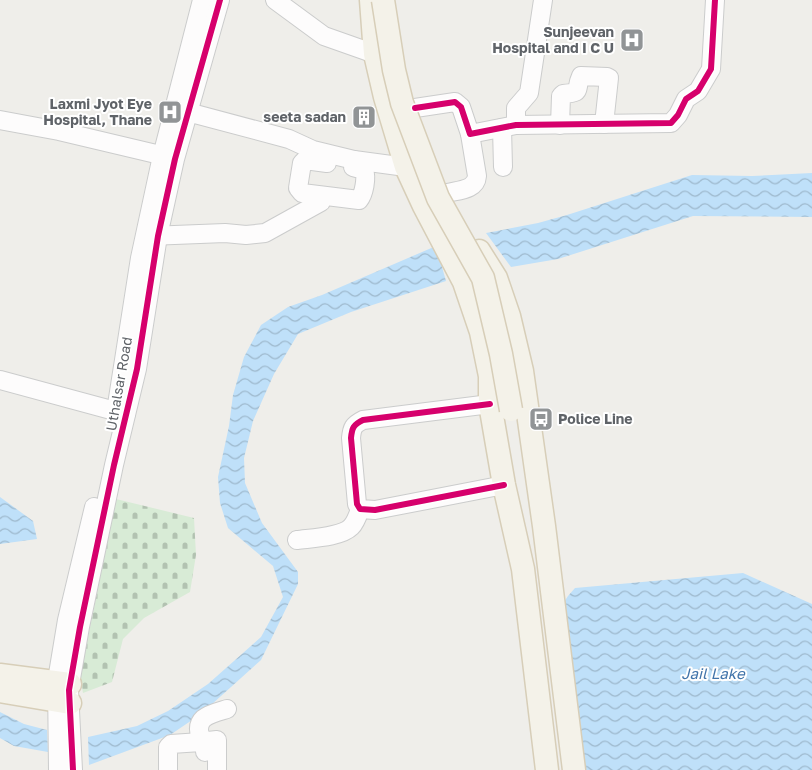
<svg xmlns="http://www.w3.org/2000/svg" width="812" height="770" viewBox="0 0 812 770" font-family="'Golos Text',sans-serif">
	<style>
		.cemetery { fill: url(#cemetery-stones) }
		.water { fill: url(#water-waves) }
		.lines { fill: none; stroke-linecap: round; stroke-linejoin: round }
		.minor-casing { stroke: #cbcccc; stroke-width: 20 }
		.major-casing { stroke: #d7ceb8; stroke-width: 25 }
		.minor { stroke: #fdfcfc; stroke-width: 18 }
		.major { stroke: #f4f2e9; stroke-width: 22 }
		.major-bridge-casing { stroke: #d7ceb8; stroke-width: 25; stroke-linecap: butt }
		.major-bridge { stroke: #f4f2e9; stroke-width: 22 }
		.cycleway-casing { stroke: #fff; stroke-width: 9 }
		.cycleway { stroke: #d6006c; stroke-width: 6 }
		.labels { text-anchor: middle; stroke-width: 4; stroke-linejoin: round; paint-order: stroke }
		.poi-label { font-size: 14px; font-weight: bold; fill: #5f6368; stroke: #fff; text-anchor: end }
		.street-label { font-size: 14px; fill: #5f6368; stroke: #fff }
		.water-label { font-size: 15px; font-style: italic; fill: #4174aa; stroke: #fff }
	</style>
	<defs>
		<pattern id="cemetery-stones" width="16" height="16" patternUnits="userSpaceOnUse" patternTransform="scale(1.25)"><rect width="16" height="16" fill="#d8ebd6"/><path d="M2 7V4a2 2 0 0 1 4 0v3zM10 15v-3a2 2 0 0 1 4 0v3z" fill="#b2c2b1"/></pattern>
		<pattern id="water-waves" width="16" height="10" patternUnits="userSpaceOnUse" patternTransform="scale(1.25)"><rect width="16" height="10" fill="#bfe0f9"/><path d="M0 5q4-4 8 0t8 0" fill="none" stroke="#9eb9cd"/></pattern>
	</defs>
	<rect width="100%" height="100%" fill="#efeeea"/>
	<!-- cemetery -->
	<polygon class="cemetery" points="116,499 194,518 196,555 190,592 144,618 123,639 112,682 83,693 80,677"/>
	<!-- water -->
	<g class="water">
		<polygon points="812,173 812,217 693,216 558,259 511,267 486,233 538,223 567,215 692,175 752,176"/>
		<polygon points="436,246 446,281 351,312 298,334 274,374 253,421 244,458 245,483 262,523 298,572 298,584 261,660 201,714 170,735 89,765 88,737 137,726 168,711 208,684 261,637 283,597 273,566 228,528 220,503 218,477 229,426 233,395 244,357 261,325 288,307 322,295"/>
		<polygon points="0,497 33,521 37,539 0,544"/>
		<polygon points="743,573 812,604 812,770 585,770 562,605 568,596 575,588"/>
		<polygon points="0,712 24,724 47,730 48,752 14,746 0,738"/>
	</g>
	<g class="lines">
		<!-- minor casing -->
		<g class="minor-casing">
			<g id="minor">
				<polyline points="275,0 324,36 375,54 385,54"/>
				<polyline points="415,108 455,102 461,107 470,134 516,125 671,123 678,115 686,99 698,91 711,69 715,0"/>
				<polyline points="180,110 289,139 313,150 354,160 406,167"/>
				<polyline points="0,120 59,131 173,158"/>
				<polyline points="516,125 516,108 529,93 543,0"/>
				<path d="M560 125 561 96 563 94C584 92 574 91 581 76L607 77 609 78 604 124"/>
				<polyline points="502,128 503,167"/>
				<path d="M327 163 305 160 302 163 298 188 302 193 359 200C364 194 367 178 364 170L353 167 354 160"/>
				<path d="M447 193C459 190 476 190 477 176L470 134"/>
				<polyline points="149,236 225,233 246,235 265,233 321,202"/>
				<polyline points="0,380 126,414"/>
				<path d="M490 404 363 420C353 425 352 428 351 438L357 504 360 509 375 510 504 485"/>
				<polyline points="116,411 140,258 162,156 202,0"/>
				<path d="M297 540C312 538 341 537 351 527 356 522 358 515 360 509"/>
				<polyline points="58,770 57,680 67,620 94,507"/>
				<polyline points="73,770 69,690 80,627 114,465 137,369 158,236 175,159 220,0"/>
				<polyline points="168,770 168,747 171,744 201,742 205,745 205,752"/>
				<path d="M217 770V740L208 741 201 739C193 717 210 714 227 709"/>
			</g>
		</g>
		<!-- major casing -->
		<g class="major-casing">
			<g id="major">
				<polyline points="371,0 375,54 385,97 406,167 424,206 464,282 481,332 490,376 490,404 504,485 523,569 547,770"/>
				<polyline points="479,251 496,278 509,316 522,371 544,526 574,770"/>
				<polyline points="0,675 70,684"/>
				<polyline points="0,691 70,703"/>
			</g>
		</g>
		<!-- minor -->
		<use href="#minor" class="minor"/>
		<!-- major -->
		<use href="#major" class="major"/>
		<!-- major-bridge casing -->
		<g class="major-bridge-casing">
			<polyline id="major-bridge" points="383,0 394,70 402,103 438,198 483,278 501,354 511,410"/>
		</g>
		<!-- major-bridge -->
		<use href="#major-bridge" class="major-bridge"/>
		<!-- cycleway casing -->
		<g class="cycleway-casing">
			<g id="cycleway">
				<polyline points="415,108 455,102 461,107 470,134 516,125 671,123 678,115 686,99 698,91 711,69 715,0"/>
				<path d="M490 404 363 420C353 425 352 428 351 438L357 504 360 509 375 510 504 485"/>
				<polyline points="73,770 69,690 80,627 114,465 137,369 158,236 175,159 220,0"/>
			</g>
		</g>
		<!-- cycleway -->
		<use href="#cycleway" class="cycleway"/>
	</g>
	<!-- icons -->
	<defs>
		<g id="hospital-square" transform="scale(1.25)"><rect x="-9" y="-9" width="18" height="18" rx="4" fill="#919496" stroke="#fff"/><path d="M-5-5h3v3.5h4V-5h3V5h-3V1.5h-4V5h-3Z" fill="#fff"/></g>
		<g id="building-square" transform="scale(1.25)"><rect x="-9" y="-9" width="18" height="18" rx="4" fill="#919496" stroke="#fff"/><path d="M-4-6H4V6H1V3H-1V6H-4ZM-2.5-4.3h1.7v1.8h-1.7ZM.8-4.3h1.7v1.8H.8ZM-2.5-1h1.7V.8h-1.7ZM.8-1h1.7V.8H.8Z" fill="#fff"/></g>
		<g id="bus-square" transform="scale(1.25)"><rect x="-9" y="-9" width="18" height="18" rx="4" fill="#919496" stroke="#fff"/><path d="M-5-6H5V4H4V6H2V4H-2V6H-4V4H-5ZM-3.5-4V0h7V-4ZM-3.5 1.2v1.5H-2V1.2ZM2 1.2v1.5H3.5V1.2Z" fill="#fff"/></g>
	</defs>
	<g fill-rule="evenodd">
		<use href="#hospital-square" x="632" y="40"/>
		<use href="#hospital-square" x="170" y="112"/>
		<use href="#building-square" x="364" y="117"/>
		<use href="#bus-square" x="541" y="419"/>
	</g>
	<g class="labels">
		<!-- poi labels -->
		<g class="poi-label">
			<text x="614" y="37">Sunjeevan<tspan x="614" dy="16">Hospital and I C U</tspan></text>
			<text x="152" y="109">Laxmi Jyot Eye<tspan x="152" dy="16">Hospital, Thane</tspan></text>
			<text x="346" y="122">seeta sadan</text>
			<text x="558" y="424" text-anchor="start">Police Line</text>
		</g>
		<!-- street labels -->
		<g class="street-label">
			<text transform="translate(119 384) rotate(-80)" y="5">Uthalsar Road</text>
		</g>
		<!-- water labels -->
		<g class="water-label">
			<text x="713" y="679">Jail Lake</text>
		</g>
	</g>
</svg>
